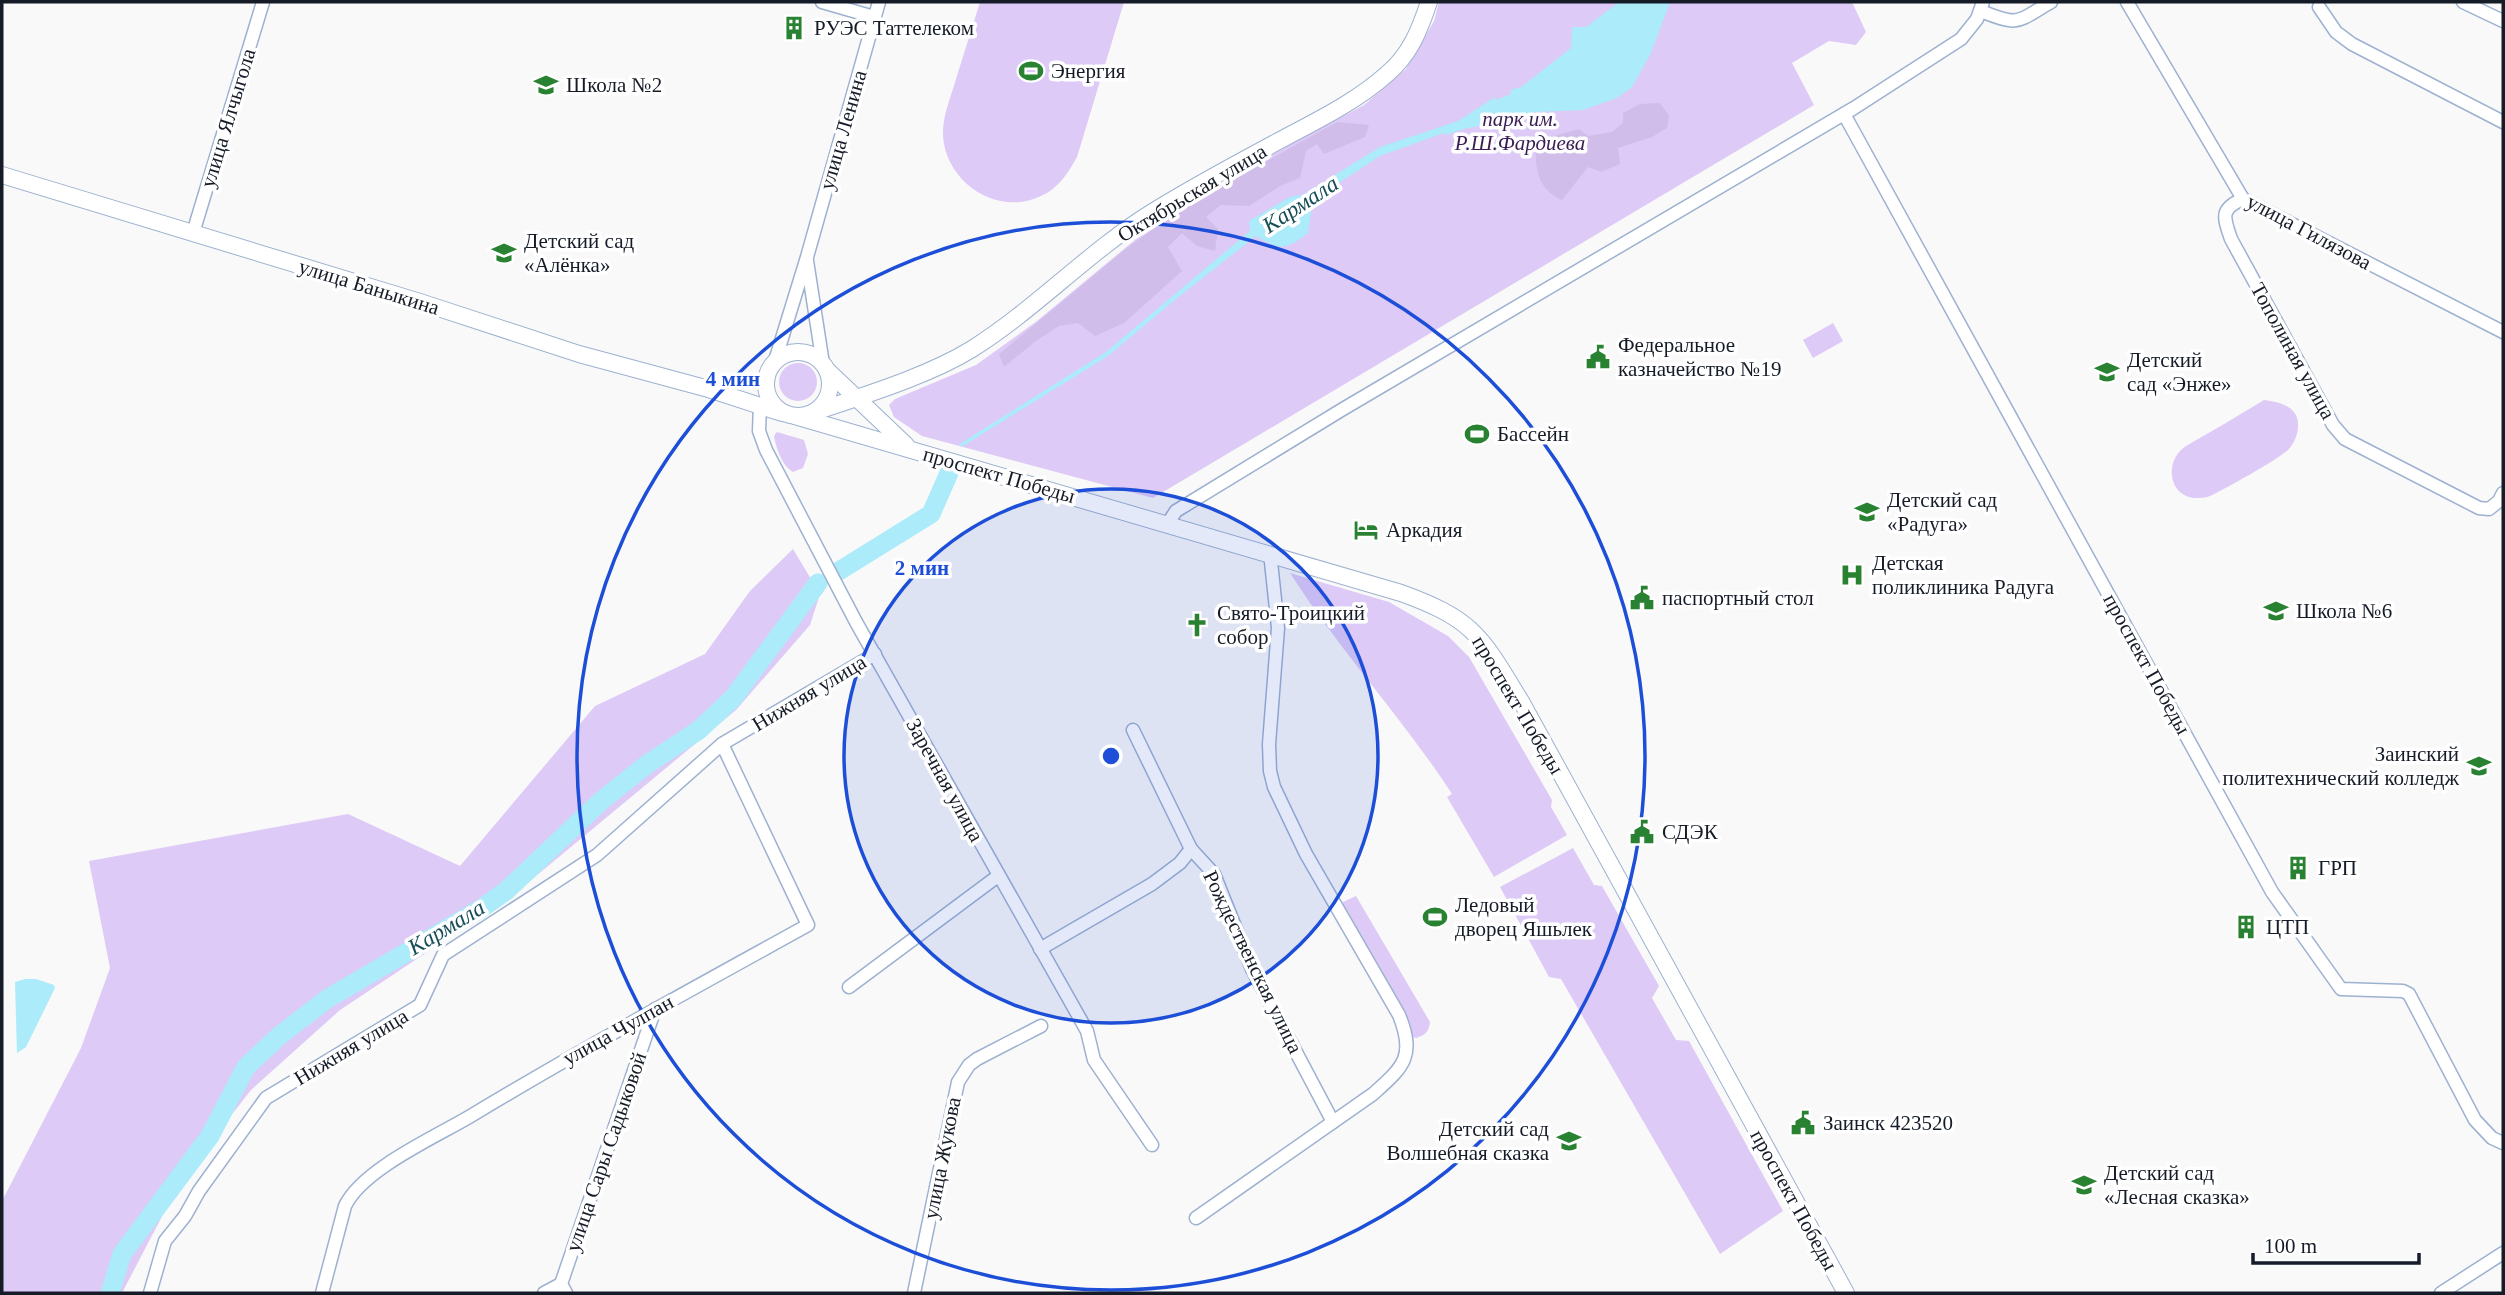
<svg xmlns="http://www.w3.org/2000/svg" width="2505" height="1295" viewBox="0 0 2505 1295" font-family="Georgia,serif">
	<style>
		.green { fill: #ddcaf6 }
		.forest { fill: #d1bdea }
		.water { fill: #acebfa }
		.lines { fill: none; stroke-linecap: round; stroke-linejoin: round }
		.river { stroke: #acebfa; stroke-width: 19 }
		.minor-casing { stroke: #9db1d0; stroke-width: 15 }
		.major-casing { stroke: #9db1d0; stroke-width: 18 }
		.minor { stroke: #fff; stroke-width: 12 }
		.major { stroke: #fff; stroke-width: 16 }
		.ring { fill: none; stroke: #1d4ed8; stroke-width: 3.5 }
		.labels { text-anchor: middle; stroke-width: 7; stroke-linejoin: round; paint-order: stroke }
		.poi-label { font-size: 21px; fill: #151c28; stroke: #fff; text-anchor: start }
		.street-label { font-size: 21px; fill: #151c28; stroke: #fff }
		.park-label { font-size: 21px; font-style: italic; fill: #391d53; stroke: #fff }
		.water-label { font-size: 23px; font-style: italic; fill: #184e59; stroke: #fff }
		.centre { fill: #1d4ed8; stroke: #fff; stroke-width: 3.5 }
		.ring-label { font-size: 21px; text-anchor: middle; font-weight: bold; fill: #1d4ed8; stroke: #fff; stroke-width: 7; stroke-linejoin: round; paint-order: stroke }
	</style>
	<rect width="100%" height="100%" fill="#f9f9f9"/>
	<!-- green -->
	<g class="green">
		<path d="M980 2H1124L1077 157C1068 173 1059 188 1041 196 998 217 946 183 943 136 942 117 951 97 956 79 964 53 972 28 980 2Z"/>
		<polygon points="1439,2 1852,2 1866,32 1856,45 1829,41 1792,63 1814,105 1153,498 922,436 894,417 889,405 895,399 976,365 1037,321 1159,220 1227,179 1364,105 1406,69 1434,21"/>
		<polygon points="1833,323 1843,341 1813,358 1803,340"/>
		<circle cx="798" cy="382" r="19"/>
		<path d="M2264 400C2279 402 2299 406 2298 426 2298 434 2294 444 2288 450 2277 460 2225 489 2210 496 2205 498 2199 498 2194 498 2167 495 2165 459 2186 446 2212 431 2238 416 2264 400Z"/>
		<path d="M777 432 804 440 808 454 803 468 793 472C782 466 776 448 774 436Z"/>
		<polygon points="793,549 820,594 810,625 736,710 513,895 340,1010 251,1090 182,1178 122,1293 2,1293 2,1201 81,1048 110,968 89,861 348,814 460,866 595,706 705,654 750,591"/>
		<path d="M1290 573 1389 602 1448 636 1469 657 1552 800 1551 807 1567 835 1494 877 1447 797 1452 794C1402 717 1339 650 1290 573Z"/>
		<polygon points="1573,848 1594,885 1602,886 1659,986 1652,998 1676,1040 1689,1041 1783,1211 1720,1254 1561,979 1549,977 1500,887"/>
		<path d="M1356 896 1430 1022C1429 1032 1425 1035 1416 1038L1410 1036 1340 906 1343 902Z"/>
	</g>
	<!-- forest -->
	<g class="forest">
		<path d="M1660 103 1669 116 1667 128 1652 137 1618 148 1620 164 1601 172 1588 167 1562 200C1536 188 1535 168 1536 141L1579 129 1588 136 1612 132 1623 123V113L1640 104Z"/>
		<polygon points="1337,122 1369,125 1365,137 1324,154 1317,144 1306,151 1300,178 1280,186 1249,206 1221,205 1206,217 1218,229 1215,251 1197,246 1182,233 1168,247 1182,271 1124,323 1095,336 1078,323 1059,326 1037,340 1004,367 999,354 1128,247 1186,206"/>
	</g>
	<!-- water -->
	<g class="water">
		<path d="M1619 2H1670L1651 53 1632 87 1617 98 1583 110 1535 112 1519 119 1517 114 1504 119V122C1484 126 1466 126 1448 135L1444 133 1380 156 1313 200 1308 233C1285 250 1281 251 1256 236L1176 299 1108 356 963 446 958 445 1106 352 1250 231 1249 221 1290 197 1304 194 1380 147 1458 121 1495 97 1496 100 1511 94 1510 90 1521 87 1571 48 1572 27H1586Z"/>
		<polygon points="25,979 36,979 54,985 55,988 26,1047 17,1053 15,982"/>
	</g>
	<g class="lines">
		<!-- river -->
		<g class="river">
			<polyline points="839,571 931,514 949,473"/>
			<polyline points="110,1293 122,1254 210,1136 246,1067 279,1036 327,999 482,908 506,891 601,801 646,765 699,730 733,698 818,583"/>
		</g>
		<!-- minor casing -->
		<g class="minor-casing">
			<g id="minor">
				<polyline points="822,2 874,17"/>
				<polyline points="2127,2 2243,199 2503,332"/>
				<polyline points="2463,2 2503,21"/>
				<polyline points="2319,7 2336,32 2352,44 2503,122"/>
				<path d="M1981 11C2020 27 2016 22 2051 2"/>
				<polyline points="1844,114 2272,892 2341,989 2403,991 2409,994 2475,1120 2492,1138 2503,1143"/>
				<path d="M2243 199C2219 209 2224 218 2231 239L2333 425 2345 439 2479 508 2489 509 2499 501 2503 493"/>
				<polyline points="193,233 263,2"/>
				<polyline points="807,261 823,364"/>
				<polyline points="775,361 807,257 879,2"/>
				<polyline points="760,405 759,431 766,450 856,622 1087,1031 1094,1060 1152,1145"/>
				<polyline points="1168,523 1176,511 1343,409 1854,108 1961,39 1977,19 1983,2"/>
				<polyline points="1133,730 1191,849 1214,874 1252,969 1333,1122"/>
				<polyline points="1040,949 1152,884 1180,863 1191,849"/>
				<polyline points="849,987 998,876"/>
				<path d="M1196 1218 1373 1094C1403 1067 1416 1057 1399 1015L1306 854 1274 787 1270 771 1269 744 1278 628 1271 562 1272 555"/>
				<polyline points="150,1293 165,1241 185,1216 199,1191 266,1098 420,1005 443,955 597,855 722,744 875,654"/>
				<path d="M322 1293 345 1206C362 1170 433 1138 469 1117 580 1050 694 988 808 925L722 744"/>
				<polyline points="544,1293 561,1284"/>
				<polyline points="566,1293 561,1284 655,1009"/>
				<polyline points="914,1293 958,1082 969,1065 977,1059 1041,1026"/>
				<polyline points="2441,1293 2503,1253"/>
			</g>
		</g>
		<!-- major casing -->
		<g class="major-casing">
			<g id="major">
				<polyline points="2,175 420,302 579,354 705,388 782,413"/>
				<circle cx="798" cy="384" r="32"/>
				<polyline points="827,370 906,445"/>
				<path d="M815 412C865 395 928 376 972 349 1037 308 1089 251 1154 211 1198 184 1243 160 1288 136 1322 118 1358 100 1387 74 1410 55 1420 29 1429 2"/>
				<path d="M795 416 1401 593C1476 620 1482 638 1522 703L1846 1293"/>
			</g>
		</g>
		<!-- minor -->
		<use href="#minor" class="minor"/>
		<!-- major -->
		<use href="#major" class="major"/>
	</g>
	<!-- distance rings -->
	<circle cx="1111" cy="756" r="267" fill="#1d4ed8" fill-opacity=".12"/>
	<g class="ring">
		<circle cx="1111" cy="756" r="267"/>
		<circle cx="1111" cy="756" r="534"/>
	</g>
	<!-- icons -->
	<defs>
		<g id="building-bare" transform="scale(1.89)"><path d="M-4-6H4V6H1V3H-1V6H-4ZM-2.5-4.3h1.7v1.8h-1.7ZM.8-4.3h1.7v1.8H.8ZM-2.5-1h1.7V.8h-1.7ZM.8-1h1.7V.8H.8Z" fill="#298231" stroke="#fff" stroke-width="2.5" paint-order="stroke"/></g>
		<g id="stadium-bare" transform="scale(1.89)"><path d="M0-5a6.5 5 0 1 0 0 10a6.5 5 0 1 0 0-10ZM-3.5-1.8h7v3.6h-7Z" fill="#298231" stroke="#fff" stroke-width="2.5" paint-order="stroke"/></g>
		<g id="school-bare" transform="scale(1.89)"><path d="M0-5L7-2L0 1L-7-2ZM-4 1L0 2.5L4 1V4Q0 6-4 4Z" fill="#298231" stroke="#fff" stroke-width="2.5" paint-order="stroke"/></g>
		<g id="civic-bare" transform="scale(1.89)"><path d="M-.6-6.5H3V-4.5H.6V-3L4-1V1h2V6H-6V1h2V-1L-.6-3ZM-1.2 2.5V6h2.4V2.5Z" fill="#298231" stroke="#fff" stroke-width="2.5" paint-order="stroke"/></g>
		<g id="hotel-bare" transform="scale(1.89)"><path d="M-6-4.5h1.5V1H6V5H4.5V3h-9V5H-6ZM-4 0a1.8 1.8 0 1 1 3.6 0ZM.5 0V-2.5h3Q6-2.5 6 0Z" fill="#298231" stroke="#fff" stroke-width="2.5" paint-order="stroke"/></g>
		<g id="hospital-bare" transform="scale(1.89)"><path d="M-5-5h3v3.5h4V-5h3V5h-3V1.5h-4V5h-3Z" fill="#298231" stroke="#fff" stroke-width="2.5" paint-order="stroke"/></g>
		<g id="church-bare" transform="scale(1.89)"><path d="M-1.2-6h2.4v3.5h3.3v2.4h-3.3V6h-2.4V-.1h-3.3v-2.4h3.3Z" fill="#298231" stroke="#fff" stroke-width="2.5" paint-order="stroke"/></g>
		<g id="university-bare" transform="scale(1.89)"><path d="M0-5L7-2L0 1L-7-2ZM-4 1L0 2.5L4 1V4Q0 6-4 4Z" fill="#298231" stroke="#fff" stroke-width="2.5" paint-order="stroke"/></g>
	</defs>
	<g fill-rule="evenodd">
		<use href="#building-bare" x="794" y="28"/>
		<use href="#stadium-bare" x="1031" y="71"/>
		<use href="#school-bare" x="546" y="85"/>
		<use href="#school-bare" x="504" y="253"/>
		<use href="#civic-bare" x="1598" y="357"/>
		<use href="#school-bare" x="2107" y="372"/>
		<use href="#stadium-bare" x="1477" y="434"/>
		<use href="#school-bare" x="1867" y="512"/>
		<use href="#hotel-bare" x="1366" y="530"/>
		<use href="#hospital-bare" x="1852" y="575"/>
		<use href="#civic-bare" x="1642" y="598"/>
		<use href="#school-bare" x="2276" y="611"/>
		<use href="#church-bare" x="1197" y="625"/>
		<use href="#university-bare" x="2479" y="766"/>
		<use href="#civic-bare" x="1642" y="832"/>
		<use href="#building-bare" x="2298" y="868"/>
		<use href="#stadium-bare" x="1435" y="917"/>
		<use href="#building-bare" x="2246" y="927"/>
		<use href="#civic-bare" x="1803" y="1123"/>
		<use href="#school-bare" x="1569" y="1141"/>
		<use href="#school-bare" x="2084" y="1185"/>
	</g>
	<g class="labels">
		<!-- poi labels -->
		<g class="poi-label">
			<text x="814" y="35">РУЭС Таттелеком</text>
			<text x="1051" y="78">Энергия</text>
			<text x="566" y="92">Школа №2</text>
			<text x="524" y="248">Детский сад<tspan x="524" dy="24">«Алёнка»</tspan></text>
			<text x="1618" y="352">Федеральное<tspan x="1618" dy="24">казначейство №19</tspan></text>
			<text x="2127" y="367">Детский<tspan x="2127" dy="24">сад «Энже»</tspan></text>
			<text x="1497" y="441">Бассейн</text>
			<text x="1887" y="507">Детский сад<tspan x="1887" dy="24">«Радуга»</tspan></text>
			<text x="1386" y="537">Аркадия</text>
			<text x="1872" y="570">Детская<tspan x="1872" dy="24">поликлиника Радуга</tspan></text>
			<text x="1662" y="605">паспортный стол</text>
			<text x="2296" y="618">Школа №6</text>
			<text x="1217" y="620">Свято-Троицкий<tspan x="1217" dy="24">собор</tspan></text>
			<text x="2459" y="761" text-anchor="end">Заинский<tspan x="2459" dy="24">политехнический колледж</tspan></text>
			<text x="1662" y="839">СДЭК</text>
			<text x="2318" y="875">ГРП</text>
			<text x="1455" y="912">Ледовый<tspan x="1455" dy="24">дворец Яшьлек</tspan></text>
			<text x="2266" y="934">ЦТП</text>
			<text x="1823" y="1130">Заинск 423520</text>
			<text x="1549" y="1136" text-anchor="end">Детский сад<tspan x="1549" dy="24">Волшебная сказка</tspan></text>
			<text x="2104" y="1180">Детский сад<tspan x="2104" dy="24">«Лесная сказка»</tspan></text>
		</g>
		<!-- street labels -->
		<g class="street-label">
			<text transform="translate(228 118) rotate(-73)" y="7">улица Ялчыгола</text>
			<text transform="translate(843 130) rotate(-74)" y="7">улица Ленина</text>
			<text transform="translate(1192 193) rotate(-31)" y="7">Октябрьская улица</text>
			<text transform="translate(2309 232) rotate(28)" y="7">улица Гилязова</text>
			<text transform="translate(369 287) rotate(17)" y="7">улица Баныкина</text>
			<text transform="translate(2293 351) rotate(61)" y="7">Тополиная улица</text>
			<text transform="translate(999 475) rotate(16)" y="7">проспект Победы</text>
			<text transform="translate(2147 664) rotate(61)" y="7">проспект Победы</text>
			<text transform="translate(809 693) rotate(-31)" y="7">Нижняя улица</text>
			<text transform="translate(1518 705) rotate(59)" y="7">проспект Победы</text>
			<text transform="translate(945 780) rotate(61)" y="7">Заречная улица</text>
			<text transform="translate(1253 962) rotate(64)" y="7">Рождественская улица</text>
			<text transform="translate(618 1030) rotate(-29)" y="7">улица Чулпан</text>
			<text transform="translate(351 1047) rotate(-31)" y="7">Нижняя улица</text>
			<text transform="translate(606 1152) rotate(-71)" y="7">улица Сары Садыковой</text>
			<text transform="translate(942 1158) rotate(-79)" y="7">улица Жукова</text>
			<text transform="translate(1794 1200) rotate(61)" y="7">проспект Победы</text>
		</g>
		<!-- park labels -->
		<g class="park-label">
			<text x="1520" y="126">парк им.<tspan x="1520" dy="24">Р.Ш.Фардиева</tspan></text>
		</g>
		<!-- water labels -->
		<g class="water-label">
			<text transform="translate(1300 204) rotate(-33)" y="8">Кармала</text>
			<text transform="translate(446 927) rotate(-31)" y="8">Кармала</text>
		</g>
	</g>
	<circle cx="1111" cy="756" r="10" class="centre"/>
	<g class="ring-label">
		<text x="733" y="386">4 мин</text>
		<text x="922" y="575">2 мин</text>
	</g>
	<!-- border -->
	<rect width="2505" height="1295" fill="none" stroke="#151c28" stroke-width="7"/>
	<!-- scale -->
	<path d="M2253 1253v10h166v-10" fill="none" stroke="#151c28" stroke-width="3.5"/>
	<text x="2264" y="1253" font-size="21" fill="#151c28" stroke="#ffffff" stroke-width="5" paint-order="stroke">100 m</text>
</svg>
